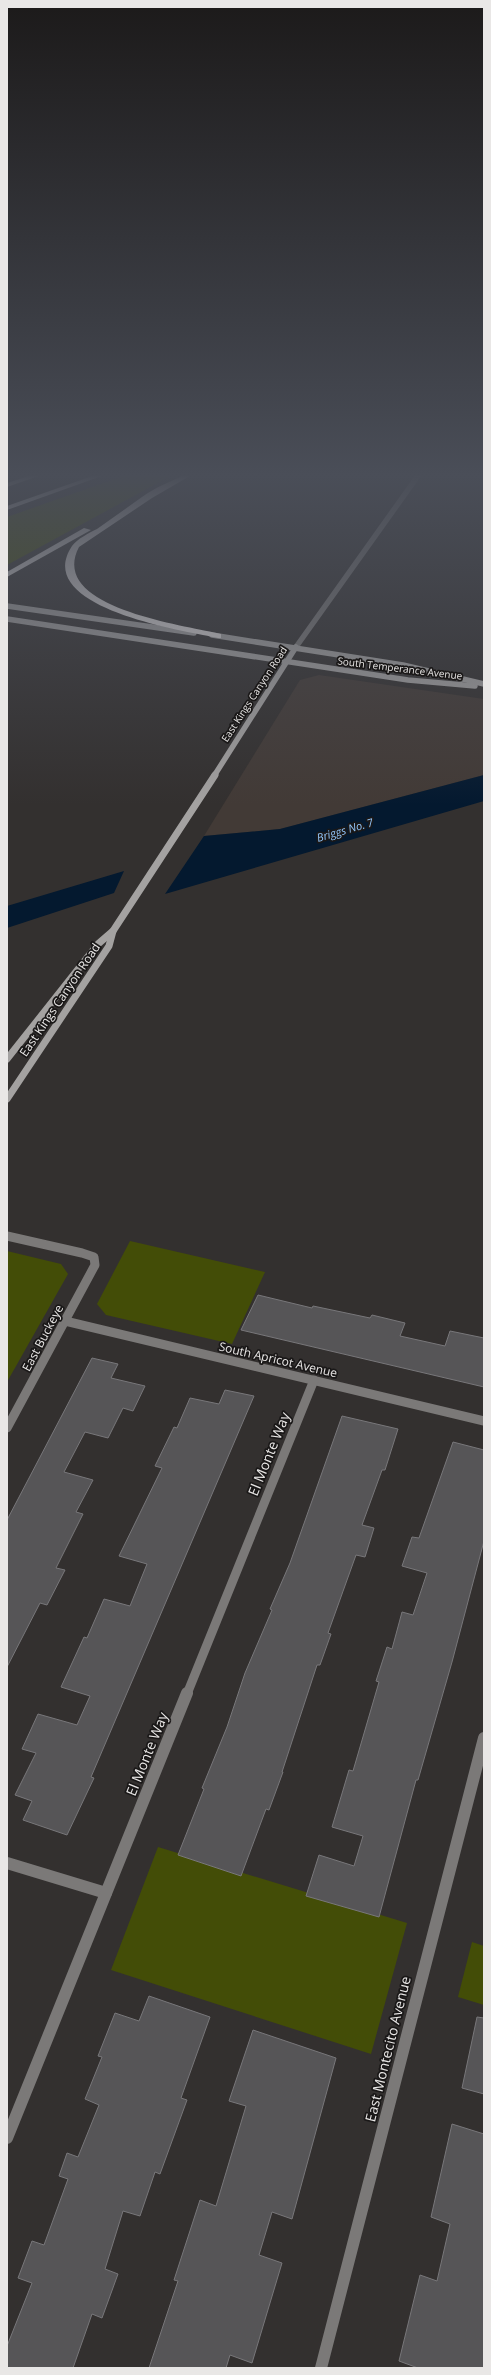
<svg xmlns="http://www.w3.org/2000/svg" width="491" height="2375" viewBox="0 0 491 2375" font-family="'Open Sans',sans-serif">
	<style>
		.built { fill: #423a36 }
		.green { fill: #434d07 }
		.water { fill: #04192f }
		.building { fill: #565557; stroke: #78777a }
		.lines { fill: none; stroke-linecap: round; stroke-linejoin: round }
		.minor-far2 { stroke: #7b7978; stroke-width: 5.5 }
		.minor-far1 { stroke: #7b7978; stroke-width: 9 }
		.minor { stroke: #7b7978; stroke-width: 12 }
		.secondary-far1 { stroke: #a4a2a1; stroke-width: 5.5 }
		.secondary { stroke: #a4a2a1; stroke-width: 7 }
		.motorway { fill: #e1dddc; fill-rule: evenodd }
		.labels { text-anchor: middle; stroke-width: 3.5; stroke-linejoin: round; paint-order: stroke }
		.far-street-label { font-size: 10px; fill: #e9e7e6; stroke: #1a1818 }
		.far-water-label { font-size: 11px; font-style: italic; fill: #94c8fd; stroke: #1a1818 }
		.street-label { font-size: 12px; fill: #e9e7e6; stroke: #1a1818 }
		.near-street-label { font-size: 14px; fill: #e9e7e6; stroke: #1a1818 }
	</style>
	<rect width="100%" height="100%" fill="#33302f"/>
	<!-- built -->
	<polygon class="built" points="319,675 484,699 484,775 280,829 204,836 300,680"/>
	<!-- green -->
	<g class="green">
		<polygon points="132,473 176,473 7,565 7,517"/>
		<polygon points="130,1241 265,1272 232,1344 106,1315 97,1304"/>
		<polygon points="7,1251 61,1264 68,1274 7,1382"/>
		<polygon points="158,1847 407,1923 371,2054 111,1970"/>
		<polygon points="472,1942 484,1946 484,2005 458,1997"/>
	</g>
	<!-- water -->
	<g class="water">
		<polygon points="484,775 484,801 165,894 204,836 280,829"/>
		<polygon points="124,871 114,893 7,928 7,906"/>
	</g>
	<!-- building -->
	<g class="building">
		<polygon points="258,1295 312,1308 313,1306 370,1318 372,1315 405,1323 400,1336 445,1346 450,1331 484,1338 484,1387 241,1330"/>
		<polygon points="92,1358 118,1364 111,1378 145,1386 133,1411 123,1408 108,1438 85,1432 64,1472 93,1480 76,1512 83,1514 56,1568 65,1570 47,1605 40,1603 7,1667 7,1520"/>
		<polygon points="225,1390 254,1396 91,1777 94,1778 67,1835 23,1820 32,1801 15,1795 36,1753 22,1749 38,1714 77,1725 90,1696 61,1687 84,1637 87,1638 104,1599 130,1606 147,1564 119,1556 162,1468 155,1466 174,1427 177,1428 190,1398 219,1404"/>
		<polygon points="342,1416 398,1429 385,1470 382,1470 362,1525 374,1528 365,1557 356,1555 328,1633 331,1634 320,1665 317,1665 282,1772 283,1772 269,1810 266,1809 241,1876 178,1855 204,1789 202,1788 227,1727 245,1673 272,1610 270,1609 290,1563"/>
		<polygon points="453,1442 484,1450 484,1541 452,1662 418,1780 416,1780 379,1917 306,1896 319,1855 354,1866 363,1836 332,1827 349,1770 353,1771 379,1682 376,1681 387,1647 392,1649 402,1612 413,1615 427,1573 402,1566 412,1537 419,1538"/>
		<polygon points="149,1996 210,2017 181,2098 187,2100 160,2174 155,2172 140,2216 123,2211 105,2269 118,2274 102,2318 92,2314 73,2368 7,2368 7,2346 32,2283 18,2278 32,2241 44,2245 68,2179 59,2176 67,2153 78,2157 99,2105 85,2099 102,2057 98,2056 115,2013 139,2021"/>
		<polygon points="477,2017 484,2018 484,2094 462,2088"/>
		<polygon points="253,2030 336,2058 292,2219 272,2212 259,2255 282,2263 252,2363 230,2355 226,2368 149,2368 178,2281 174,2280 200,2200 216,2206 246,2106 229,2101"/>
		<polygon points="452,2124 484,2134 484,2368 418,2368 399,2361 420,2275 437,2281 450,2224 431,2217"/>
	</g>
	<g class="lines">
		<!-- minor-far2 -->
		<polyline class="minor-far2" points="296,647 420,473"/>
		<!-- minor-far1 -->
		<g class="minor-far1">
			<polyline points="7,1236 82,1253 94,1257 95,1265 7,1428"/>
			<polyline points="65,1321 484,1421"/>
			<polyline points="187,1694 314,1380"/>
		</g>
		<!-- minor -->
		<g class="minor">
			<polyline points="7,1863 106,1893"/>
			<polyline points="7,2138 187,1693"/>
			<polyline points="321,2368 484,1738"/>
		</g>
		<!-- secondary-far1 -->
		<g class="secondary-far1">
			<polyline points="7,606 194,633"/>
			<polyline points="7,619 408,680 475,686"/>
			<polyline points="212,635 403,665 484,684"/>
			<polyline points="214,776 296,647"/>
		</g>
		<!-- secondary -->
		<g class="secondary">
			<polyline points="7,1059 98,944 113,931 215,775"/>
			<polyline points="7,1099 109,946 113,931"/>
		</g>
		<!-- motorway -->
		<g class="motorway">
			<polygon points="38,473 47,473 7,487 7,483"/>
			<polygon points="101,473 110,473 7,510 7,506"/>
			<path d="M188 473H195L152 498 79 547C47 608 185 625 221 634V638H218C185 631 31 608 72 546 77 539 89 533 97 529 112 518 127 508 142 497 155 487 173 481 188 473Z"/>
			<polygon points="84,528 91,530 7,577 7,572"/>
		</g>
	</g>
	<!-- sky -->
	<linearGradient id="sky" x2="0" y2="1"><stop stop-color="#1c1a1a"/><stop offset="0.59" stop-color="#4a4e58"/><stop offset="1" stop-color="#4a4e58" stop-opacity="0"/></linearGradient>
	<rect width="491" height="805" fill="url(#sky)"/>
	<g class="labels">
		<!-- far-street labels -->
		<g class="far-street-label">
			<text transform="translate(400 668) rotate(7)" y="4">South Temperance Avenue</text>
			<text transform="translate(254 694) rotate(-57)" y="4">East Kings Canyon Road</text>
		</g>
		<!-- far-water labels -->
		<g class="far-water-label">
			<text transform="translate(345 830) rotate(-16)" y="4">Briggs No. 7</text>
		</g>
		<!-- street labels -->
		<g class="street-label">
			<text transform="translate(60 1000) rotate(-56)" y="4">East Kings Canyon Road</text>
			<text transform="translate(43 1338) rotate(-62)" y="4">East Buckeye</text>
			<text transform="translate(278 1360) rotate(13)" y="4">South Apricot Avenue</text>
		</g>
		<!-- near-street labels -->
		<g class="near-street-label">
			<text transform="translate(269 1454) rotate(-68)" y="5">El Monte Way</text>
			<text transform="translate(147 1754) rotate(-68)" y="5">El Monte Way</text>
			<text transform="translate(388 2049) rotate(-76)" y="5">East Montecito Avenue</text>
		</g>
	</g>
	<!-- border -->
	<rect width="491" height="2375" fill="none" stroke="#e9e7e6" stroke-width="16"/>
</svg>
